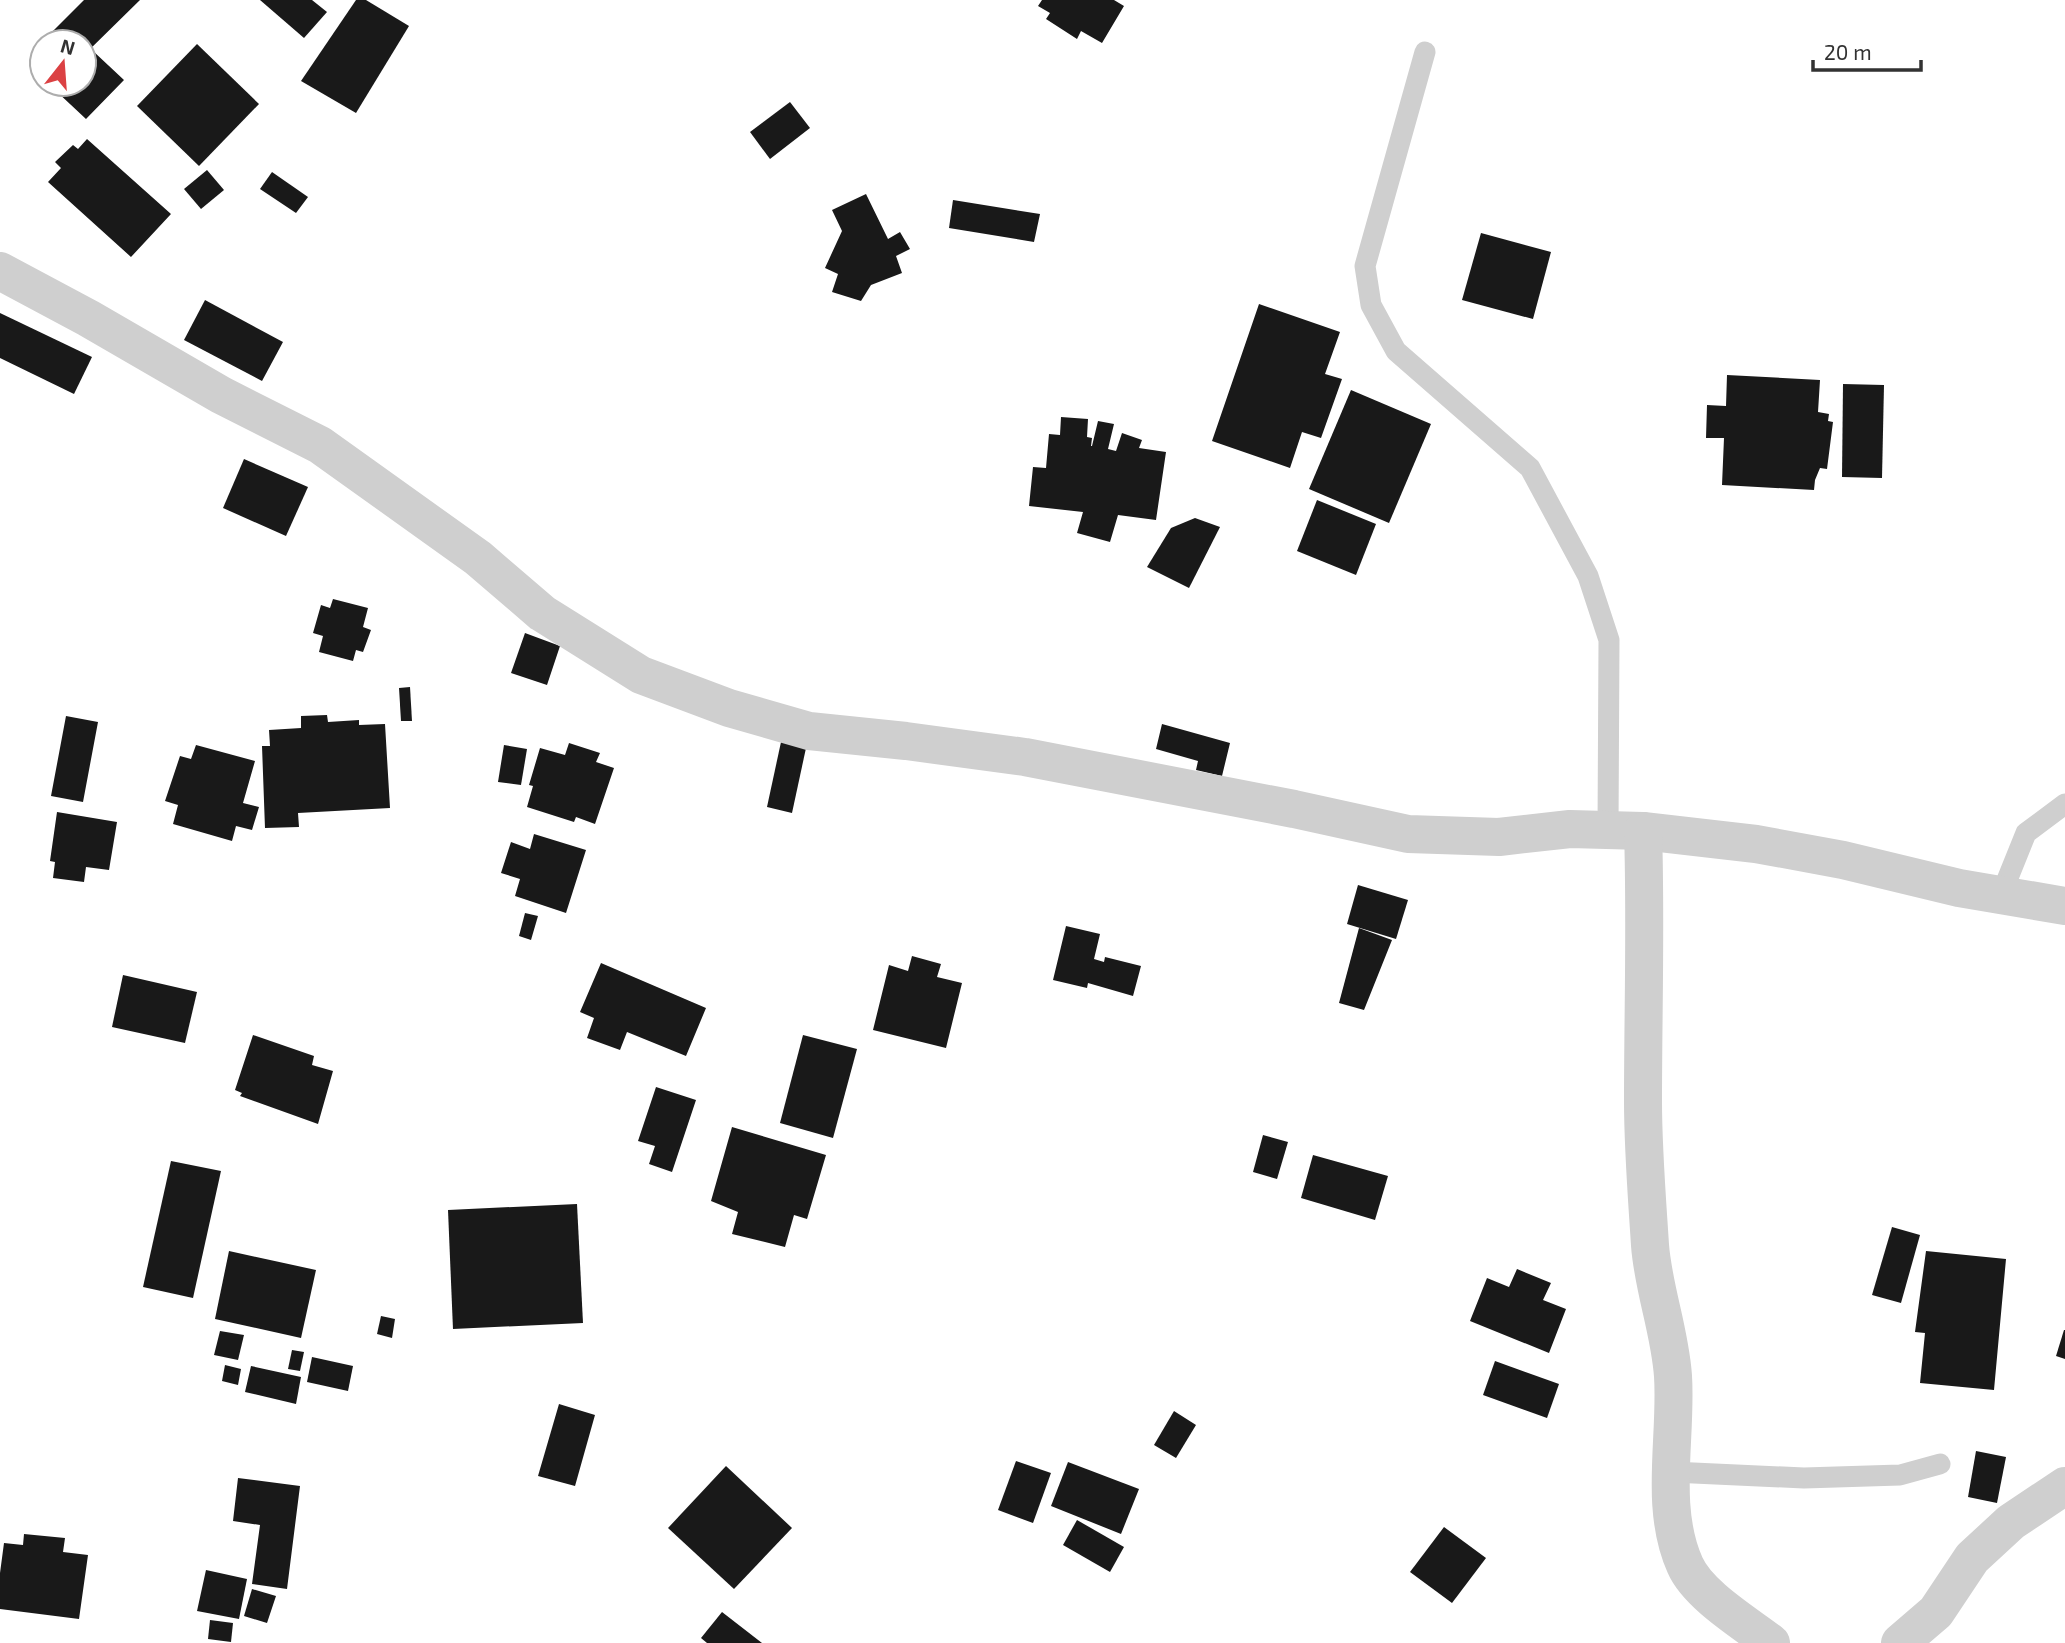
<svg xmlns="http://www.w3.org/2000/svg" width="2065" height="1643" viewBox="0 0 2065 1643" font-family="'Exo 2',sans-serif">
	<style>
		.building { fill: #191919 }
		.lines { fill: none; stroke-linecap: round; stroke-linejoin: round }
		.service { stroke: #cfcfcf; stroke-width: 21 }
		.minor { stroke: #cfcfcf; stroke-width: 38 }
	</style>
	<rect width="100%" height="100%" fill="#fff"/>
	<!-- building -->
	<g class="building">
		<polygon points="84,0 140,0 84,55 84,42 42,42 42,49 39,45"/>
		<polygon points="260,0 312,0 327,12 304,38"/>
		<polygon points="356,0 366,0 409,26 356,113 301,81"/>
		<polygon points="1042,0 1114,0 1124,6 1102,43 1081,31 1077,39 1046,19 1050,13 1038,6"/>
		<polygon points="197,44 259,104 199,166 137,106"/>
		<polygon points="93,51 124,80 86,119 55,90 61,84 84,84 84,60"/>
		<polygon points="790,102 810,128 770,159 750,132"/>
		<polygon points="87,139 171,214 131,257 48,182 61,168 55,162 73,145 78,149"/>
		<polygon points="207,170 224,190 201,209 184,189"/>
		<polygon points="272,172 308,197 296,213 260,189"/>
		<polygon points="866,194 888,239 900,232 910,249 896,256 902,273 871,285 861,301 832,292 838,274 825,268 842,231 832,210"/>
		<polygon points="953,200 1040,214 1034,242 949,228"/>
		<polygon points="1481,233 1551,252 1533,319 1462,300"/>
		<polygon points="205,300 283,342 262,381 184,340"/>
		<polygon points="1259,304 1340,332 1325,374 1342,379 1321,438 1302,432 1290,468 1212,441"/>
		<polygon points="0,313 92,357 74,394 0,358"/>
		<polygon points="1727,375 1820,380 1818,412 1829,414 1828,421 1833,422 1827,469 1820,468 1815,480 1814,490 1722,485 1724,438 1706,438 1707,405 1726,406"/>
		<polygon points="1843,384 1884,385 1882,478 1842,477"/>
		<polygon points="1351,390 1431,424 1389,523 1309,489"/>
		<polygon points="1061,417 1088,419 1087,437 1092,438 1091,446 1092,446 1098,421 1114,424 1108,449 1116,451 1122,433 1142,440 1139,448 1166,452 1156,520 1118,515 1110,542 1077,533 1083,512 1029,506 1033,467 1046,468 1049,434 1060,435"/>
		<polygon points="244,459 308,487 286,536 223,508"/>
		<polygon points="1317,500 1376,524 1356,575 1297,551"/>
		<polygon points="1195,518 1220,527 1189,588 1147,567 1171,528"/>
		<polygon points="333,599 368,608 363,627 371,630 363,652 356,650 353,661 319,652 323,636 313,633 321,605 330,608"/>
		<polygon points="525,633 560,646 547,685 511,673"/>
		<polygon points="410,687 412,721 401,721 399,688"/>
		<polygon points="327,715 328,722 359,720 359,725 385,724 390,808 298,813 299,827 265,828 262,746 270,746 269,730 301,728 301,716"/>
		<polygon points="66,716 98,722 83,802 51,796"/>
		<polygon points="1162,724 1230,743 1222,776 1196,770 1198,761 1156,749"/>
		<polygon points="781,742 806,748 792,813 767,807"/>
		<polygon points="569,743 600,753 596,762 614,768 595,824 576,817 574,822 527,807 533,786 529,785 540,748 565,755"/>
		<polygon points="196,745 255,761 243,803 259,807 252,830 236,826 232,841 173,824 178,805 165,801 180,756 191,759"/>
		<polygon points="504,745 527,749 521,785 498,782"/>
		<polygon points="57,812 117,822 109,870 86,867 84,882 53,878 55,862 50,861"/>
		<polygon points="534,834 586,850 566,913 515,896 520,879 501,873 511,842 530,849"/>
		<polygon points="1358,885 1408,900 1396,939 1347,924"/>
		<polygon points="525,913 538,916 531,940 519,936"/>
		<polygon points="1066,926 1100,934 1094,959 1104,962 1105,957 1141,966 1133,996 1088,983 1087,988 1053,980"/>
		<polygon points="1359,928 1392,940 1364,1010 1339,1003"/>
		<polygon points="912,956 941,964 937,977 962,983 946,1048 873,1030 889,965 908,971"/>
		<polygon points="601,963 706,1008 686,1056 627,1032 620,1050 587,1038 594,1018 580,1012"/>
		<polygon points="123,975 197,992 185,1043 112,1027"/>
		<polygon points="253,1035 314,1056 312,1065 333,1071 318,1124 240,1096 242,1093 235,1090"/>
		<polygon points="803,1035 857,1049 833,1138 780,1123"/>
		<polygon points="656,1087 696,1100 672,1172 649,1164 655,1146 638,1141"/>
		<polygon points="732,1127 826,1155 807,1219 794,1215 785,1247 732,1234 738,1212 711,1201"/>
		<polygon points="1263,1135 1288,1142 1277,1179 1253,1172"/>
		<polygon points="1313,1155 1388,1176 1375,1220 1301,1198"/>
		<polygon points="171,1161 221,1171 193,1298 143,1287"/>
		<polygon points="577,1204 583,1323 453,1329 448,1210"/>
		<polygon points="1892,1227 1920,1235 1901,1303 1872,1295"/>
		<polygon points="229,1251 316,1270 301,1338 215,1319"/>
		<polygon points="1926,1251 2006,1259 1994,1390 1920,1383 1925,1333 1915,1332"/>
		<polygon points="1517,1269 1551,1283 1543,1300 1566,1309 1549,1353 1470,1321 1487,1278 1509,1287"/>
		<polygon points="381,1316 395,1319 392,1338 377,1334"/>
		<polygon points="2064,1330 2065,1330 2065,1359 2056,1356"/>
		<polygon points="220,1331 244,1335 238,1360 214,1355"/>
		<polygon points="292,1350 304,1352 300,1371 288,1369"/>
		<polygon points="312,1357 353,1366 348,1391 307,1382"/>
		<polygon points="1495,1361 1559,1384 1547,1418 1483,1395"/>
		<polygon points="225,1365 241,1369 238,1385 222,1381"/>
		<polygon points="251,1366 301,1377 296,1404 245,1392"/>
		<polygon points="559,1404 595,1415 575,1486 538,1476"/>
		<polygon points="1174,1411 1196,1425 1176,1458 1154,1445"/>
		<polygon points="1976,1451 2006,1457 1997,1503 1968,1497"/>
		<polygon points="1016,1461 1051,1473 1033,1523 998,1510"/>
		<polygon points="1068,1462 1139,1489 1121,1534 1051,1506"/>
		<polygon points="726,1466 792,1528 734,1589 668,1528"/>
		<polygon points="238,1478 300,1486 287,1589 252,1584 260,1525 233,1521"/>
		<polygon points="1077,1520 1124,1547 1110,1572 1063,1545"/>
		<polygon points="1444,1527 1486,1558 1452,1603 1410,1572"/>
		<polygon points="24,1534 65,1538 63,1552 88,1555 79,1619 0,1609 0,1573 4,1543 23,1545"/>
		<polygon points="206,1570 247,1579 239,1619 197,1611"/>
		<polygon points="252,1589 276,1596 267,1623 244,1616"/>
		<polygon points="722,1612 762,1643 707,1643 701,1638"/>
		<polygon points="210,1620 233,1623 231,1642 208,1639"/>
	</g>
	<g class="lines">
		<!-- service -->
		<g class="service">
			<polyline points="1425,52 1365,266 1371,305 1396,351 1530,468 1588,576 1609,640 1608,830"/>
			<polyline points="2001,895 2026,833 2065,804"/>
			<polyline points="1672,1472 1804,1478 1900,1475 1940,1464"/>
		</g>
		<!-- minor -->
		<g class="minor">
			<polyline points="0,271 88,318 221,395 320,445 478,558 542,613 641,675 729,708 809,731 906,741 1025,757 1294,809 1408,834 1499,837 1570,829 1643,831 1756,844 1843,860 1959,888 2065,906"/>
			<path d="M1643 831C1646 921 1643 1011 1643 1102 1643 1149 1647 1198 1650 1245 1653 1288 1670 1331 1673 1376 1677 1437 1659 1507 1685 1565 1698 1595 1745 1623 1771 1643"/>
			<polyline points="1900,1643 1936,1612 1972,1558 2011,1522 2065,1486"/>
		</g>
	</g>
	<!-- north arrow -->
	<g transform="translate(63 63) rotate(17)"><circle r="33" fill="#ffffff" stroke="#adadad" stroke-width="2"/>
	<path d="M0-5L12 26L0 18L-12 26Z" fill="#db4143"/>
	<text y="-10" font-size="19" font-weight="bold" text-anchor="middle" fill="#323232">N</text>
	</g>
	<!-- scale -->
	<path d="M1813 60v10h108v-10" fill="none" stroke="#323232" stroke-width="3.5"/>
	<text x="1824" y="60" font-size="21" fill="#323232" stroke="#ffffff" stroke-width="5" paint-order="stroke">20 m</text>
</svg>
